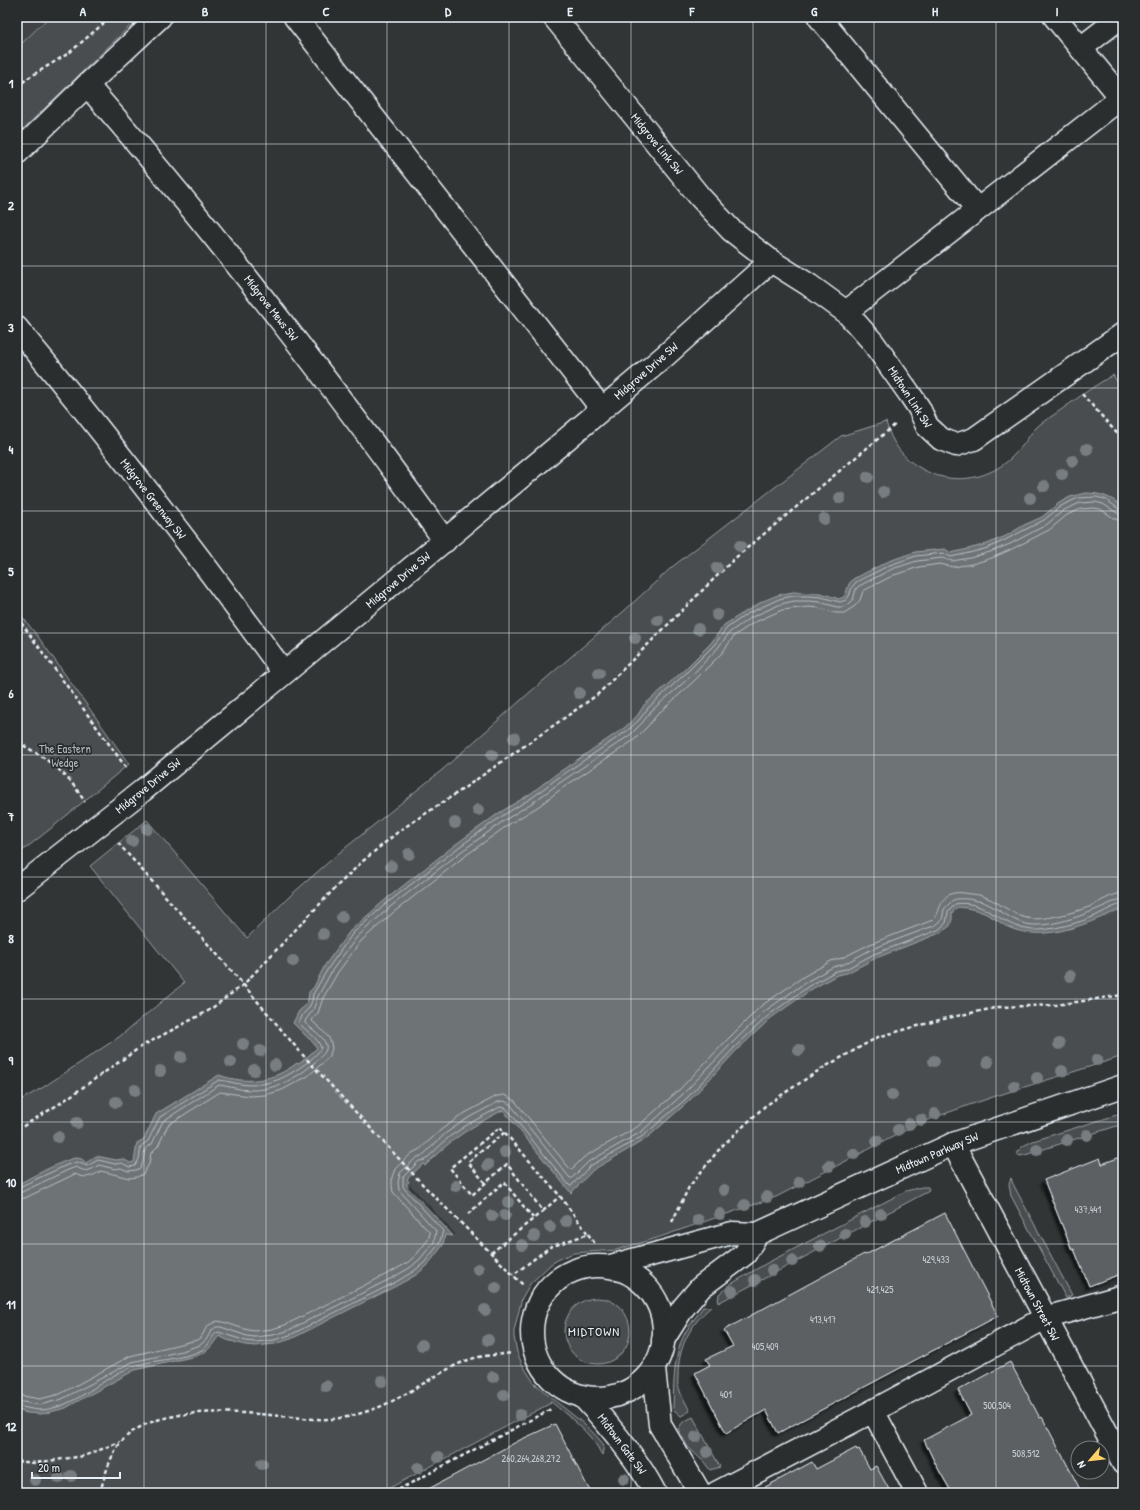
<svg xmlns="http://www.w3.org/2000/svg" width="1140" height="1510" viewBox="0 0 1140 1510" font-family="'Patrick Hand',sans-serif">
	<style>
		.built { fill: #3f4244 }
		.green { fill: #494d4f; stroke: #989fa4 }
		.water { fill: #6e7376; stroke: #9fa5aa }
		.pier { fill: #323536 }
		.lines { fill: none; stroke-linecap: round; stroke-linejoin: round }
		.shore { stroke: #b7bfc4; stroke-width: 1 }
		.building { fill: #5c6063; stroke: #e8f1f8; filter: url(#shadow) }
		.minor-casing { stroke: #e8f1f8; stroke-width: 25 }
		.path { stroke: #e8f1f8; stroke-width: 2.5; stroke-dasharray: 4 3; stroke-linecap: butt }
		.minor { stroke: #2a2d2e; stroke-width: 22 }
		.tree { fill: #777d80 }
		.grid { fill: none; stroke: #e8f1f8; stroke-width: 1; stroke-opacity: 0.55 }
		.labels { text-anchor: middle; stroke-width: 3.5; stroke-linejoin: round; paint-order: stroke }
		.number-label { font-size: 10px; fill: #c5cdd3 }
		.street-label { font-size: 12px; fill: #e8f1f8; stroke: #2a2d2e }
		.park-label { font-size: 12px; fill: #b0b8bd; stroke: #2a2d2e }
		.neighbourhood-label { font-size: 13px; letter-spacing: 1px; fill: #e8f1f8; stroke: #2a2d2e }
		.neatline { fill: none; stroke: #e8f1f8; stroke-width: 1.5 }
		.grid-label { font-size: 13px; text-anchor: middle; font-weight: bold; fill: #e8f1f8 }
	</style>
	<defs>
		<filter id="shadow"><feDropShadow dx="-3.5" dy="3.5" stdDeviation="1" flood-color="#0009"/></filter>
	</defs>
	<rect width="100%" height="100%" fill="#323536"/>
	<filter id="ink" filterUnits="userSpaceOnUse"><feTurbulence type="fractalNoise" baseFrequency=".025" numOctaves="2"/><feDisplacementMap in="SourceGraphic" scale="8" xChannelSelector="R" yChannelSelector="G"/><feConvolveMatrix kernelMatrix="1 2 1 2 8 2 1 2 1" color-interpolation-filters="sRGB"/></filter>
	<g filter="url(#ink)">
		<!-- built -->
		<polygon class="built" points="17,17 49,17 17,48"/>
		<!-- green -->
		<g class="green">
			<polygon points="49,17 139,17 17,135 17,48"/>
			<path d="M1113 375 1123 391V1056C1054 1079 985 1097 918 1124L776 1197 657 1238 616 1250 574 1253 561 1258 551 1264 530 1284 522 1298 514 1331V1337L517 1352 522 1364 536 1386 535 1383C556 1405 584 1419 604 1445L602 1455C590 1431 570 1418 550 1401L551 1403 380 1493H17V1102L42 1088 119 1037 184 983 90 866 147 820 247 938 291 895 339 853 442 770 529 693 624 611 672 567 841 436 886 422C891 442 903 459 922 469 950 485 986 481 1010 459 1015 454 1021 448 1026 441 1029 437 1031 432 1035 429 1040 423 1048 419 1055 414 1074 401 1093 386 1113 375Z"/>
			<polygon points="17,610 39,638 129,764 49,830 17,855"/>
			<polygon points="1123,1113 1123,1124 1025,1155 1020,1156 1016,1153 1023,1146 1033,1141"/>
			<polygon points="1011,1178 1013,1184 1072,1295 1066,1298 1011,1196 1009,1184"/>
			<polygon points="922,1187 928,1187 929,1191 718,1303 719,1294 731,1284 767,1263 906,1191"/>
			<circle cx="597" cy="1331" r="33"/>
			<path d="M703 1307H711C690 1324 678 1348 678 1376 678 1380 677 1384 679 1388 681 1396 686 1403 690 1411L681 1416 673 1409C674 1382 673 1357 685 1333 690 1324 697 1316 703 1307Z"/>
			<polygon points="693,1417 720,1467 710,1470 704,1462 688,1447 678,1429 683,1422"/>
		</g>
		<!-- water -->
		<path class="water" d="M1085 493C1101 493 1111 497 1123 507V908C1089 923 1045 944 1008 927 1003 925 999 921 995 919 983 911 971 908 957 907L952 913V919L950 926 940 933 876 958 847 973 837 975 812 989 771 1018 737 1050 689 1101 646 1139 593 1170 571 1193 503 1110C472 1126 448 1141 425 1166L423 1164 407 1179 409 1182 406 1184 453 1236 445 1235 443 1245 427 1266 416 1275 398 1285 291 1339 275 1344 255 1346 245 1345 227 1340 219 1336C210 1347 211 1350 196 1356L135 1370 78 1401 66 1408 54 1411 41 1414 27 1413 17 1410V1185C31 1177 61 1161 75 1158 80 1158 83 1159 86 1163L96 1156 116 1160 123 1159 130 1163 134 1162 137 1143 144 1139 156 1114 219 1075C247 1085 274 1081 297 1063L299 1064 317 1048 310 1039H309L293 1023 299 1011 305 1006 308 1000 309 992 314 987 325 965 350 931 385 900 456 844 499 813 530 794 552 777 624 728 637 716 644 705 683 671 711 643 724 625 735 618 763 601 778 595 793 592 821 593 839 599 844 597 846 593 849 584 853 579 889 561 915 552 945 549 951 553 968 549 987 544 1006 536 1024 525 1042 517 1059 503 1070 497Z"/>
		<!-- pier -->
		<polygon class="pier" points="410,1185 455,1234 455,1236 408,1187"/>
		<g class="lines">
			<!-- shore -->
			<g class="shore">
				<path d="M17 1188 67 1165 77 1162 87 1166 98 1160 115 1164 122 1163 129 1167 135 1166 139 1159 141 1146 148 1141 160 1117 219 1080C229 1081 239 1085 250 1085 259 1085 269 1083 277 1080 287 1077 319 1057 321 1047 317 1037 306 1031 299 1023L303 1014 309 1008 312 1001 313 994 329 967 353 933 387 903 459 847 502 816 533 797 555 780 627 731 640 719 648 708 685 674 714 645 727 628 747 614 779 599 793 596H809L821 597 840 602 846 600 849 596 852 587 856 582 890 565 916 556 943 553 951 557 969 553 988 548 1007 539 1044 520 1061 506 1078 498 1096 497 1105 499 1119 509 1123 510"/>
				<path d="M17 1193 22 1192 68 1170 76 1167C88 1173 88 1171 99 1165L115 1169 121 1168 128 1171 136 1170 140 1168 143 1162 145 1149 152 1144 163 1121 219 1085C229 1086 239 1090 249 1090 274 1091 298 1078 315 1062 320 1057 328 1052 326 1045 323 1035 311 1029 305 1023V1021L313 1010 318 996 333 969 357 937 390 907 462 851 505 820 535 801 558 784 630 735 643 722 651 711 689 678 717 649 730 632 750 618 781 604 794 601H809L820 602 837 607H842L849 604 853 600 856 589 859 586 892 569 917 561 942 558 952 561 970 558 990 552 1010 544 1046 525 1064 510 1080 503 1095 502 1103 504 1117 513 1123 515"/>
				<path d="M17 1199 25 1198 75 1174C86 1179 91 1177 101 1171L129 1178 137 1177 143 1174 149 1164 151 1153 158 1146 168 1125 220 1092 250 1096 265 1095 282 1090 308 1076 328 1058 332 1049 331 1043 329 1038 320 1028 313 1022 312 1020 318 1013 323 998 338 972 361 941 394 912 465 856 508 825 539 806 561 789 634 740 648 726 656 716 693 682 722 653 734 636 753 623 782 610 809 607 819 608 836 613H844L855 606 860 600 863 591 894 575 919 567 940 564 953 567 972 564 992 558 1012 549 1049 530 1067 515 1081 509 1094 508 1100 509 1115 519 1123 521"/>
				<path d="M17 1395 40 1399 60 1394 130 1356 197 1340 202 1336 207 1326 217 1321 223 1322 248 1330 255 1331 272 1329 285 1325 391 1272 407 1263 416 1255 428 1240 430 1233 393 1192 392 1186V1177L395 1169 412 1153 420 1149 442 1129 465 1113 497 1096 505 1095 514 1100 570 1169H572L584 1157 637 1127 679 1090 727 1040 761 1006 803 977 831 961 842 958 870 944 933 920C941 914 938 896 954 893 959 892 965 893 970 894 975 894 980 895 985 897 1002 903 1016 919 1035 919 1053 918 1072 913 1089 907 1100 902 1111 894 1123 893"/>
				<path d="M17 1401 40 1405 62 1399 132 1362 182 1351 200 1345 206 1340 211 1331 216 1327H221L247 1336 255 1337 273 1335 287 1331 394 1277 411 1267 420 1259 434 1242 436 1231 399 1190 398 1183 400 1173 416 1158 423 1155 446 1133 468 1118 498 1102 504 1101 510 1104 570 1178H572L588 1162 641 1132 683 1094 731 1044 765 1011 806 982 833 967 844 964 872 949 936 925 942 920 944 909 953 900C958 898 963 899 968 899 973 900 979 901 983 902 1001 909 1014 924 1033 925 1061 926 1093 911 1118 900L1123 899"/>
				<path d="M17 1406C25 1407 32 1410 41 1410 76 1408 102 1377 134 1366 156 1359 182 1360 202 1350 211 1345 211 1335 218 1332L246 1341 255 1342 274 1340 290 1335 396 1282 414 1271 424 1263 439 1244 443 1231 403 1187V1177L419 1161 425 1160 449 1137 470 1123 500 1107 506 1108 569 1185 571 1186 590 1166 643 1136 687 1098 735 1047 769 1015 809 986 836 971 846 969 874 954 938 930 946 923 948 912 955 904C977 900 991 914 1009 923 1016 927 1024 929 1032 930 1050 931 1079 923 1095 916 1104 912 1114 905 1123 904"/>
			</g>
		</g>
		<!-- building -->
		<g class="building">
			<polygon points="1123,1156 1123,1273 1089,1286 1074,1249 1072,1250 1044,1180 1100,1158 1102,1164"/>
			<polygon points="945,1213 998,1316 778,1433 766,1410 726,1433 695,1373 710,1365 706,1359 733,1346 724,1330 864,1254 865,1255"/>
			<polygon points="1010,1362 1040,1418 1042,1417 1082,1493 952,1493 936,1465 924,1440 971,1415 958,1390"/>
			<polygon points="555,1424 591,1493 421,1493 520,1440"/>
			<polygon points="856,1448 857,1450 859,1449 870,1469 876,1466 891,1493 754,1493 812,1462 816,1469"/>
		</g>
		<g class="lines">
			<!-- minor casing -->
			<g class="minor-casing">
				<g id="minor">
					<polyline points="295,17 602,409"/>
					<polyline points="554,17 700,197 731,230 771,261 809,285 846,312 872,341 909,393 919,408 927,426 941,439 956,445 974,439 1123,334"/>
					<polyline points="819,17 977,209"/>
					<polyline points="1055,17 1123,100"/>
					<polyline points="1081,48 1121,17"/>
					<path d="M87 85C214 230 332 384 445 541"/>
					<polyline points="17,153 87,85 160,17"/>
					<polyline points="846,312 1121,98"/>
					<path d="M17 328C110 440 199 555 284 673"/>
					<polyline points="17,889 142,791 544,458 666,355 771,261"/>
					<polyline points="953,1144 1123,1463"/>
					<polyline points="610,1266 732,1233 757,1234 953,1144 1123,1086"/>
					<circle cx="598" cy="1332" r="66"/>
					<polyline points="663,1340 683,1308 701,1287 745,1254 757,1234"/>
					<polyline points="654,1369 660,1425 700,1493"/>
					<path d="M584 1398C611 1427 637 1458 655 1493"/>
					<polyline points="873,1411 1045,1318 1123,1296"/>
					<polyline points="716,1493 873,1411 917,1493"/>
				</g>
			</g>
			<!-- path -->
			<g class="path">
				<polyline points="17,87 28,78 69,53 111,17"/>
				<polyline points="1082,394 1123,440"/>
				<polyline points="17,617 127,769"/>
				<path d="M17 742C48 759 66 771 85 802"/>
				<polyline points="118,843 231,970 301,1053 426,1188 524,1286"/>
				<polyline points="17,1130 59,1104 142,1046 208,1011 243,985 337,886 363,861 399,831 460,791 597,695 734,559 897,423"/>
				<polyline points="485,1183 468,1162 505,1132"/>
				<polyline points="543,1211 560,1196"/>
				<polyline points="468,1214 504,1182 533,1218"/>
				<polyline points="672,1222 689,1187 721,1147 765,1106 821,1069 878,1037 943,1019 999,1007 1056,1005 1123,995"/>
				<polyline points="588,1234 596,1245"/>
				<polyline points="491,1253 543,1211 507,1164 472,1195 450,1168 500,1127 560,1196 588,1234 550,1247 513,1275"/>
				<polyline points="17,1461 35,1463 84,1456 120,1442"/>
				<path d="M100 1493C104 1477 111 1453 122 1441 155 1404 237 1412 281 1416 305 1418 327 1422 351 1416 366 1412 382 1407 396 1399 420 1387 442 1370 468 1360 482 1355 498 1355 512 1353"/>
				<polyline points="392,1493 553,1408"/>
			</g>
			<!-- minor -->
			<use href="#minor" class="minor"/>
		</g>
		<!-- trees -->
		<g class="tree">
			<circle cx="1087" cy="449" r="6"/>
			<circle cx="1073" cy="461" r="6"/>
			<circle cx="1062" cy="474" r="6"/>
			<circle cx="868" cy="477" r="6"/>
			<circle cx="1044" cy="486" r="6"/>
			<circle cx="883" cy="492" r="6"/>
			<circle cx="840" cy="498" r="6"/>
			<circle cx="1030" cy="498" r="6"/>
			<circle cx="824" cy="519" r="6"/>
			<circle cx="740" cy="546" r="6"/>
			<circle cx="717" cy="568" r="6"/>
			<circle cx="717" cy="615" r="6"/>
			<circle cx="658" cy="620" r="6"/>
			<circle cx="698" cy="629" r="6"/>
			<circle cx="635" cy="638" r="6"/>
			<circle cx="599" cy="673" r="6"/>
			<circle cx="579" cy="693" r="6"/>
			<circle cx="514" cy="738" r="6"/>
			<circle cx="492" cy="755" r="6"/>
			<circle cx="478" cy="810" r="6"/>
			<circle cx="455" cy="823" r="6"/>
			<circle cx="147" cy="829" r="6"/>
			<circle cx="132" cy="841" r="6"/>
			<circle cx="409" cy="854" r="6"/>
			<circle cx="391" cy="866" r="6"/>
			<circle cx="342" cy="917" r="6"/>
			<circle cx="323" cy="934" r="6"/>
			<circle cx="293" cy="961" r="6"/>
			<circle cx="1070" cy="976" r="6"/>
			<circle cx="243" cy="1044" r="6"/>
			<circle cx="1059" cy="1044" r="6"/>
			<circle cx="799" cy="1050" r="6"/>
			<circle cx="260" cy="1051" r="6"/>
			<circle cx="181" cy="1057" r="6"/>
			<circle cx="1097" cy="1060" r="6"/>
			<circle cx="934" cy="1061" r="6"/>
			<circle cx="231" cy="1062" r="6"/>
			<circle cx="988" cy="1062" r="6"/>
			<circle cx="275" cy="1065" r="6"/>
			<circle cx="254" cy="1070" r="6"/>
			<circle cx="160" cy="1071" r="6"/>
			<circle cx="1062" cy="1071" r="6"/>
			<circle cx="1037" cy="1078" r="6"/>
			<circle cx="1014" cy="1086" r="6"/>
			<circle cx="135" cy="1090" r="6"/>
			<circle cx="892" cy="1095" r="6"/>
			<circle cx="116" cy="1102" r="6"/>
			<circle cx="935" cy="1114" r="6"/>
			<circle cx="921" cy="1120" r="6"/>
			<circle cx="77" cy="1123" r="6"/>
			<circle cx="909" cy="1124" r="6"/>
			<circle cx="898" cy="1130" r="6"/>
			<circle cx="1087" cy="1135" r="6"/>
			<circle cx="58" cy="1137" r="6"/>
			<circle cx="1067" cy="1140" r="6"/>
			<circle cx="877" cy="1141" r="6"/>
			<circle cx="1037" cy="1150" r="6"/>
			<circle cx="505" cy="1152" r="6"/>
			<circle cx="854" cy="1154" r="6"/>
			<circle cx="488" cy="1165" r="6"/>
			<circle cx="829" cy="1166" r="6"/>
			<circle cx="799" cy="1182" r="6"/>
			<circle cx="456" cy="1186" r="6"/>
			<circle cx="724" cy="1190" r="6"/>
			<circle cx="767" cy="1197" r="6"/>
			<circle cx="508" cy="1202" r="6"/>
			<circle cx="745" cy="1205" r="6"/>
			<circle cx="720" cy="1214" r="6"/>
			<circle cx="881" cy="1214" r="6"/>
			<circle cx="505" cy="1215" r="6"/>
			<circle cx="492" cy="1216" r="6"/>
			<circle cx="698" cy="1220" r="6"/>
			<circle cx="566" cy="1221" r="6"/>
			<circle cx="865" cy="1222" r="6"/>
			<circle cx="550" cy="1227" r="6"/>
			<circle cx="845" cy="1234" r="6"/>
			<circle cx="534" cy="1236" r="6"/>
			<circle cx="522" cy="1245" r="6"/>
			<circle cx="820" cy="1246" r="6"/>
			<circle cx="792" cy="1261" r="6"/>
			<circle cx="478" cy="1269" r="6"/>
			<circle cx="772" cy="1270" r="6"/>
			<circle cx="755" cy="1280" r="6"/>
			<circle cx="496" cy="1288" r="6"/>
			<circle cx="732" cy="1291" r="6"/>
			<circle cx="485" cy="1310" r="6"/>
			<circle cx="488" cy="1340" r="6"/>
			<circle cx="422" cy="1345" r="6"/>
			<circle cx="493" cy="1377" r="6"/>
			<circle cx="382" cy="1381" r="6"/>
			<circle cx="326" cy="1386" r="6"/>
			<circle cx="504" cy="1395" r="6"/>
			<circle cx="520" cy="1415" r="6"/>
			<circle cx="696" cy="1437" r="6"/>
			<circle cx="707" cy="1452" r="6"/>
			<circle cx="439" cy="1457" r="6"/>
			<circle cx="262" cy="1464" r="6"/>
			<circle cx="418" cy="1468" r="6"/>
			<circle cx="71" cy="1476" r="6"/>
			<circle cx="59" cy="1478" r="6"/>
			<circle cx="624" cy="1479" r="6"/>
			<circle cx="35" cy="1480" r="6"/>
		</g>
	</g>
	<!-- grid -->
	<path class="grid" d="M144 17V1493M266 17V1493M387 17V1493M509 17V1493M631 17V1493M753 17V1493M874 17V1493M996 17V1493M17 144H1123M17 266H1123M17 388H1123M17 511H1123M17 633H1123M17 755H1123M17 877H1123M17 999H1123M17 1122H1123M17 1244H1123M17 1366H1123"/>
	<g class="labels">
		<!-- number labels -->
		<g class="number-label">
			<text x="1088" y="1213">437,441</text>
			<text x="936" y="1263">429,433</text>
			<text x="880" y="1293">421,425</text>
			<text x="823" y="1323">413,417</text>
			<text x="765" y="1350">405,409</text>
			<text x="726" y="1398">401</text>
			<text x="997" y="1409">500,504</text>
			<text x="1026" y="1457">508,512</text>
			<text x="531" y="1462">260,264,268,272</text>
		</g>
		<!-- street labels -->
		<g class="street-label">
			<text transform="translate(657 144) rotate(51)" y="4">Midgrove Link SW</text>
			<text transform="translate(271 308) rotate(52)" y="4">Midgrove Mews SW</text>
			<text transform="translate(646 371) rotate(-41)" y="4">Midgrove Drive SW</text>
			<text transform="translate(910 397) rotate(57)" y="4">Midtown Link SW</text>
			<text transform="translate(153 499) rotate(52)" y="4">Midgrove Greenway SW</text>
			<text transform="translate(398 580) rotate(-40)" y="4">Midgrove Drive SW</text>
			<text transform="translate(148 786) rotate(-39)" y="4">Midgrove Drive SW</text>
			<text transform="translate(937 1153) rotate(-23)" y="4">Midtown Parkway SW</text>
			<text transform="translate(1037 1304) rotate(62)" y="4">Midtown Street SW</text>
			<text transform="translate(622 1444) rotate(53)" y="4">Midtown Gate SW</text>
		</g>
		<!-- park labels -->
		<g class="park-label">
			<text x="65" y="753">The Eastern<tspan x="65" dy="14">Wedge</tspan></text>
		</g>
		<!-- neighbourhood labels -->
		<g class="neighbourhood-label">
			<text x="594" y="1336">MIDTOWN</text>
		</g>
	</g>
	<!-- margin -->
	<rect width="1140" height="1510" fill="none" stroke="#2a2d2e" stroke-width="44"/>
	<!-- north arrow -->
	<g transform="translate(1090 1460) rotate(242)"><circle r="19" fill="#2a2d2e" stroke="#767b7f"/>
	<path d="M0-3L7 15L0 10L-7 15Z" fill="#ffd166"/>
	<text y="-6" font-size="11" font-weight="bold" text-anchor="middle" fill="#e8f1f8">N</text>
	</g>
	<!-- scale -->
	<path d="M32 1472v6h88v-6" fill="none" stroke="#e8f1f8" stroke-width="2"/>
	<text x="38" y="1472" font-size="12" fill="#e8f1f8" stroke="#2a2d2e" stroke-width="3" paint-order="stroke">20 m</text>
	<rect x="22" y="22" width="1096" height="1466" class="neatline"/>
	<g class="grid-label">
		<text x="83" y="16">A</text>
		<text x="205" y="16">B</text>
		<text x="326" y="16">C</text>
		<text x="448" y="16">D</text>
		<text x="570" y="16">E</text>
		<text x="692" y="16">F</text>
		<text x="814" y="16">G</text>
		<text x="935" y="16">H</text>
		<text x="1057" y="16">I</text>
		<text x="11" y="88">1</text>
		<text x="11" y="210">2</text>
		<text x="11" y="332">3</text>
		<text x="11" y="454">4</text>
		<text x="11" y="576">5</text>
		<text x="11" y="698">6</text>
		<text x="11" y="821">7</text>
		<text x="11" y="943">8</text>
		<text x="11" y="1065">9</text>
		<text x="11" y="1187">10</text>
		<text x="11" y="1309">11</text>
		<text x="11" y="1431">12</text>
	</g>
</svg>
